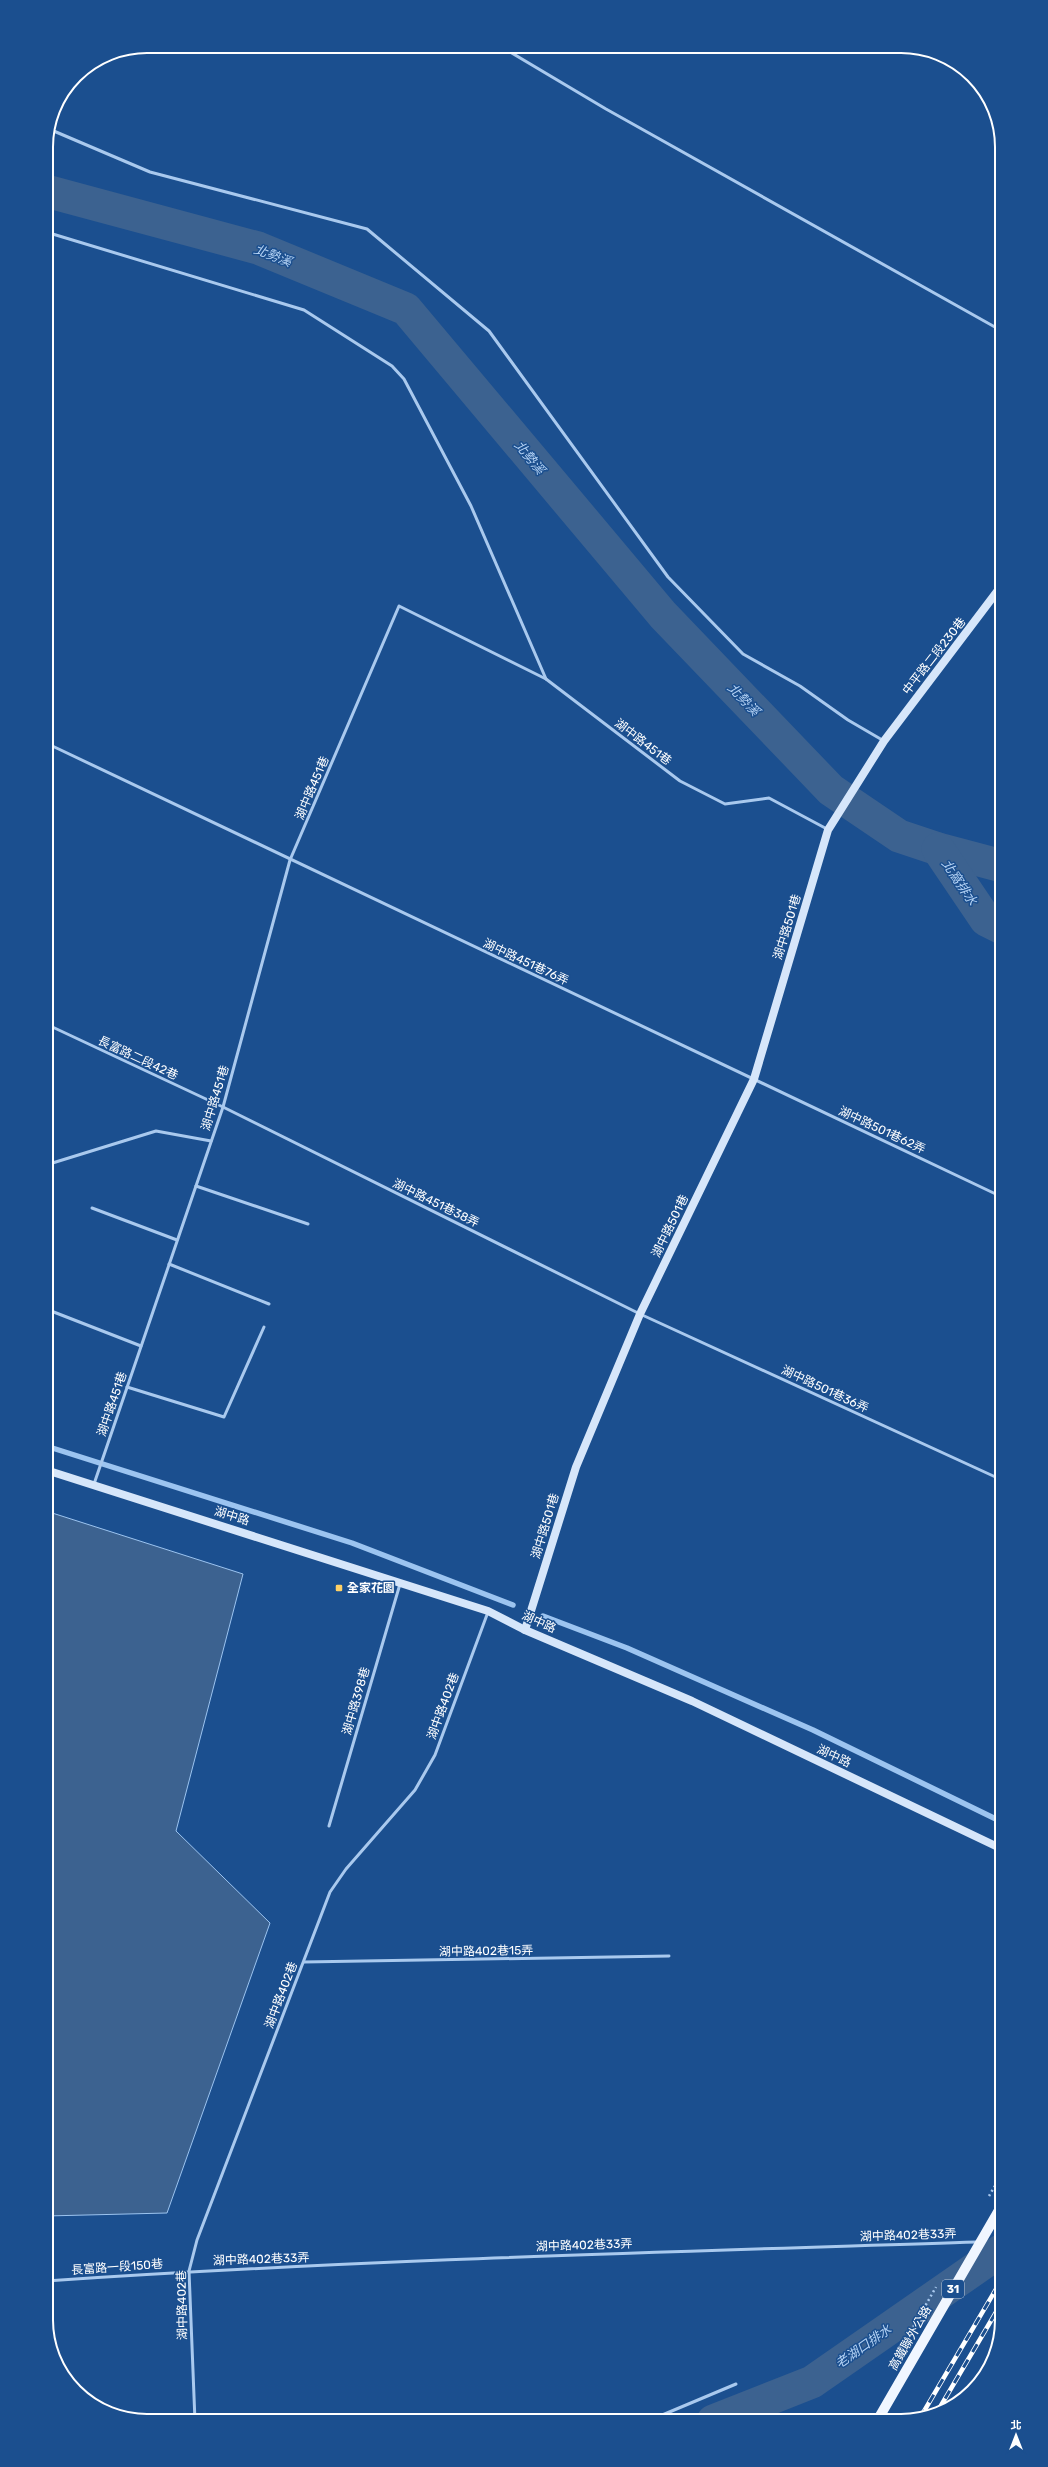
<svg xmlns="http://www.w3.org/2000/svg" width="1048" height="2467" viewBox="0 0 1048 2467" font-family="Rubik,'Noto Sans TC',sans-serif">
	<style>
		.water { fill: #3c6290; stroke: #9cc4f0 }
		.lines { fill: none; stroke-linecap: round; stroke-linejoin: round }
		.stream { stroke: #9cc4f0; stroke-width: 5.5 }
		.river { stroke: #3c6290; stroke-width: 33 }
		.path { stroke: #a9c9ee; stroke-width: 2.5; stroke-dasharray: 2 3; stroke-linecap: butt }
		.lane { stroke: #a9c9ee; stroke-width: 3 }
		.secondary { stroke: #d6e6fa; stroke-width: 8 }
		.primary { stroke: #f0f6ff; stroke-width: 10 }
		.rail-casing { stroke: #fff; stroke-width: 4.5 }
		.rail { stroke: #1b4f8f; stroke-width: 3; stroke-dasharray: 9; stroke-linecap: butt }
		.poi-dot { fill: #ffd166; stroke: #1b4f8f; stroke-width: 1.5 }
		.labels { text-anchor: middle; stroke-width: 3; stroke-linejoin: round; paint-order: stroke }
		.shield { fill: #1b4f8f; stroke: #bbcadd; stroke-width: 1 }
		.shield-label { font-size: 11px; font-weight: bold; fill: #fff }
		.street-label { font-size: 12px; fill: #fff; stroke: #1b4f8f }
		.poi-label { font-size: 12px; font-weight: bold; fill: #fff; stroke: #1b4f8f; text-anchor: start }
		.water-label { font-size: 13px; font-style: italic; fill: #b5d3f5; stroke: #1b4f8f }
		.rim { fill: none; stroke: #fff; stroke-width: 2 }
	</style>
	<rect width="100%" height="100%" fill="#1b4f8f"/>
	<!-- water -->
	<polygon class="water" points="46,1511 243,1574 176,1831 270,1923 167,2213 46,2216"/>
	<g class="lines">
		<!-- stream -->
		<g class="stream">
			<polyline points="46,1446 352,1543 513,1605"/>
			<polyline points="543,1616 627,1648 813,1730 1002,1822"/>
		</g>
		<!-- river -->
		<g class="river">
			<polyline points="46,191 258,248 406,309 663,615 831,790 899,836 938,849 1002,866"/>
			<polyline points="938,849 986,920 1002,928"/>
			<polyline points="713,2421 812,2382 1002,2250"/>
		</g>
		<!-- path -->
		<g class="path">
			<polyline points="989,2196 1002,2174"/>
			<polyline points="891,2366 936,2287"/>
		</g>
		<!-- lane -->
		<g class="lane">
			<polyline points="500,46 606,109 1002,331"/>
			<polyline points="49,129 150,172 367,229 489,331 668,577 743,654 800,686 848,720 884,741"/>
			<polyline points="46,232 304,310 392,366 404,379 471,506 546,679"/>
			<polyline points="996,595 1002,599"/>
			<polyline points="46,743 1002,1197"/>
			<polyline points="46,1024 223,1107 640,1314 1002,1480"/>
			<polyline points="46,1165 156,1131 211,1141"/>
			<polyline points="196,1186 308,1224"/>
			<polyline points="92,1208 177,1240"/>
			<polyline points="169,1264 269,1304"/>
			<polyline points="46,1309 141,1346"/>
			<polyline points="127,1387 224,1417 264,1327"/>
			<polyline points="94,1484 223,1107 290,860 399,606 546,679 680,781 725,804 769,798 827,829"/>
			<polyline points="329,1826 400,1584"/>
			<polyline points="304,1962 669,1956"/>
			<path d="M46 2281C356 2260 667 2252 977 2242"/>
			<polyline points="195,2421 189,2271 197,2240 330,1892 346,1869 415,1790 435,1755 488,1612"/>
			<polyline points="648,2421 736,2384"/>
		</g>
		<!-- secondary -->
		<g class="secondary">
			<polyline points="46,1470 488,1611 525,1630 692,1701 1002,1849"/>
			<polyline points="525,1630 576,1467 640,1314 754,1079 828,830 884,741 1002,585"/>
		</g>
		<!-- primary -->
		<g class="primary">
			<polyline points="980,2382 986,2371"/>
			<polyline points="877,2421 1002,2205"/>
		</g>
		<!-- rail casing -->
		<g class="rail-casing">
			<g id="rail">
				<polyline points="936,2414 1002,2302"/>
				<polyline points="920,2418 1002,2279"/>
			</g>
		</g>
		<!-- rail -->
		<use href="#rail" class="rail"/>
	</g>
	<!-- markers -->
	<rect class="poi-dot" x="335" y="1584" width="8" height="8" rx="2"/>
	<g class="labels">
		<!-- shield labels -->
		<rect class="shield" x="942" y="2280" width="22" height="18" rx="3"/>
		<g class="shield-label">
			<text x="953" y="2293">31</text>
		</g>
		<!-- street labels -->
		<g class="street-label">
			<text transform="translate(934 656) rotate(-52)" y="4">中平路二段230巷</text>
			<text transform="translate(643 742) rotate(37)" y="4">湖中路451巷</text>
			<text transform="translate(312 788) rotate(-67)" y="4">湖中路451巷</text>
			<text transform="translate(787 927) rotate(-73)" y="4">湖中路501巷</text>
			<text transform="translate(526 962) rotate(25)" y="4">湖中路451巷76弄</text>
			<text transform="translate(138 1058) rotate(25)" y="4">長富路二段42巷</text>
			<text transform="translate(215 1098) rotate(-73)" y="4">湖中路451巷</text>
			<text transform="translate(882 1130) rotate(25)" y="4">湖中路501巷62弄</text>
			<text transform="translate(436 1203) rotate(26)" y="4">湖中路451巷38弄</text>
			<text transform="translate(670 1226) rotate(-64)" y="4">湖中路501巷</text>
			<text transform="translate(825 1389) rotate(25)" y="4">湖中路501巷36弄</text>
			<text transform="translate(112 1404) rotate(-71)" y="4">湖中路451巷</text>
			<text transform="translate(232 1516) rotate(17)" y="4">湖中路</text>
			<text transform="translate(545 1526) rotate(-73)" y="4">湖中路501巷</text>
			<text transform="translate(539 1622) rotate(24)" y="4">湖中路</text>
			<text transform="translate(356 1701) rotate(-74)" y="4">湖中路398巷</text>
			<text transform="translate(443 1706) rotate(-70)" y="4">湖中路402巷</text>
			<text transform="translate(834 1756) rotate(25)" y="4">湖中路</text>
			<text transform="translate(486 1951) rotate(-1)" y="4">湖中路402巷15弄</text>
			<text transform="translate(281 1995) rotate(-69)" y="4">湖中路402巷</text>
			<text transform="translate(908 2235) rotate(-2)" y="4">湖中路402巷33弄</text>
			<text transform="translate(584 2245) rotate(-2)" y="4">湖中路402巷33弄</text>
			<text transform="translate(261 2259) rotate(-2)" y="4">湖中路402巷33弄</text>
			<text transform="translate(117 2267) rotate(-4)" y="4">長富路一段150巷</text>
			<text transform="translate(182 2305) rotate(-91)" y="4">湖中路402巷</text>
			<text transform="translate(910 2338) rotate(-60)" y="4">高鐵聯外公路</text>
		</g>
		<!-- poi labels -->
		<g class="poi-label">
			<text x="347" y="1592">全家花園</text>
		</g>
		<!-- water labels -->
		<g class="water-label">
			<text transform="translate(273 255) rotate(21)" y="5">北勢溪</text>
			<text transform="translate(530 457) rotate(50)" y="5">北勢溪</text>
			<text transform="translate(744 699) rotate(46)" y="5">北勢溪</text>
			<text transform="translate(960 882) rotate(56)" y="5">北窩排水</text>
			<text transform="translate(863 2346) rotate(-35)" y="5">老湖口排水</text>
		</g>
	</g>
	<!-- crop -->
	<path d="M0 0H1048V2467H0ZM147 53H901A94 94 0 0 1 995 147V2320A94 94 0 0 1 901 2414H147A94 94 0 0 1 53 2320V147A94 94 0 0 1 147 53Z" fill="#1b4f8f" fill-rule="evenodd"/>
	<path class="rim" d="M147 53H901A94 94 0 0 1 995 147V2320A94 94 0 0 1 901 2414H147A94 94 0 0 1 53 2320V147A94 94 0 0 1 147 53Z"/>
	<!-- north arrow -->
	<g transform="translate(1016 2435)" stroke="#1b4f8f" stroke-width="3" paint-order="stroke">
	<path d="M0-3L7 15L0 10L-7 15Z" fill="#ffffff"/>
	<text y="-6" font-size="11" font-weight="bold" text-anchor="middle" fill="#ffffff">北</text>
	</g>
</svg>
